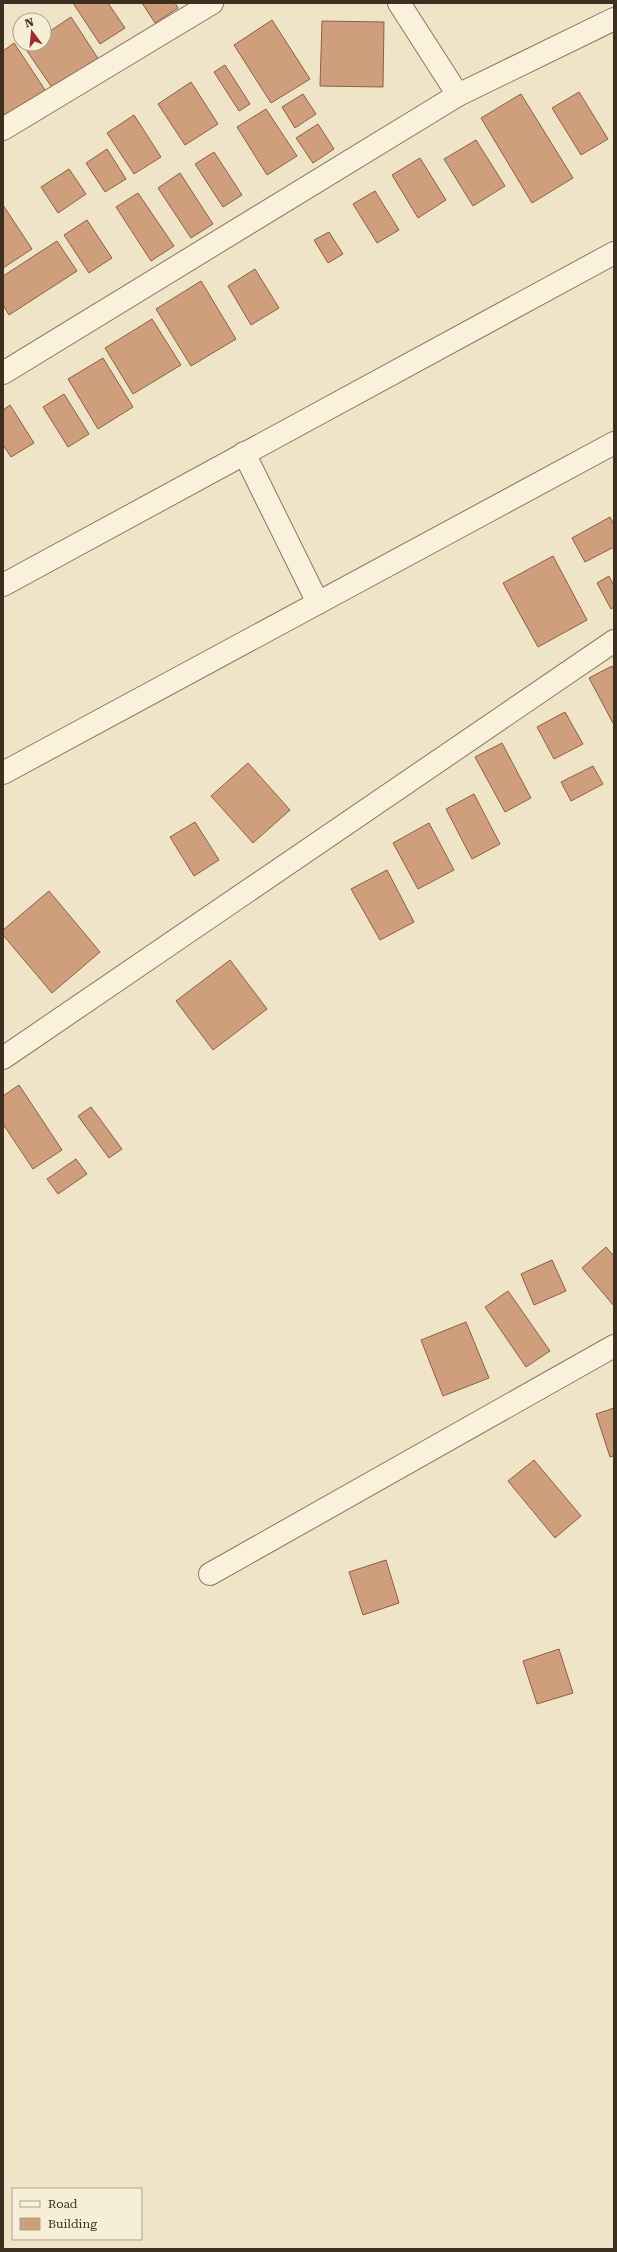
<svg xmlns="http://www.w3.org/2000/svg" width="617" height="2252" viewBox="0 0 617 2252" font-family="'Roboto Serif',serif">
	<style>
		.building { fill: #cf9f7d; stroke: #8d5f41 }
		.lines { fill: none; stroke-linecap: round; stroke-linejoin: round }
		.street-casing { stroke: #8d765c; stroke-width: 24 }
		.street { stroke: #faf1dc; stroke-width: 22 }
	</style>
	<rect width="100%" height="100%" fill="#f0e4c8"/>
	<!-- building -->
	<g class="building">
		<polygon points="73,3 108,3 125,28 100,44"/>
		<polygon points="142,3 175,3 178,8 155,23"/>
		<polygon points="71,17 101,63 55,92 25,48 31,44 44,44 44,35"/>
		<polygon points="272,20 310,79 271,103 234,45"/>
		<polygon points="322,21 384,22 383,87 320,86"/>
		<polygon points="14,43 47,93 3,118 3,51"/>
		<polygon points="225,65 250,104 239,111 214,72"/>
		<polygon points="191,82 218,124 185,145 158,104"/>
		<polygon points="579,92 608,139 581,155 552,108"/>
		<polygon points="303,94 316,114 295,128 282,107"/>
		<polygon points="521,94 573,178 532,203 481,118"/>
		<polygon points="266,109 297,156 267,175 237,127"/>
		<polygon points="134,115 161,157 134,174 107,133"/>
		<polygon points="318,124 334,149 313,163 296,138"/>
		<polygon points="476,140 505,186 473,206 444,159"/>
		<polygon points="107,149 126,179 105,192 86,163"/>
		<polygon points="214,152 242,195 223,207 195,164"/>
		<polygon points="420,158 446,200 418,218 392,175"/>
		<polygon points="69,169 86,194 58,213 41,187"/>
		<polygon points="180,173 213,224 191,238 158,188"/>
		<polygon points="375,191 399,230 377,243 353,204"/>
		<polygon points="138,193 174,246 151,261 116,207"/>
		<polygon points="3,205 32,249 3,268"/>
		<polygon points="87,220 112,258 89,273 64,235"/>
		<polygon points="329,232 343,254 328,263 314,240"/>
		<polygon points="57,241 77,271 9,315 3,305 3,276"/>
		<polygon points="255,269 279,308 251,325 228,286"/>
		<polygon points="201,281 236,339 191,366 156,309"/>
		<polygon points="152,319 181,365 133,394 105,348"/>
		<polygon points="103,358 133,407 98,429 68,379"/>
		<polygon points="64,394 89,434 68,447 43,407"/>
		<polygon points="10,405 34,443 11,457 3,445 3,410"/>
		<polygon points="610,517 614,525 614,547 585,562 572,538"/>
		<polygon points="553,556 587,620 538,647 503,583"/>
		<polygon points="609,576 614,586 614,607 611,609 597,583"/>
		<polygon points="612,666 614,670 614,725 589,678"/>
		<polygon points="565,712 583,744 554,759 537,727"/>
		<polygon points="502,743 531,798 505,812 475,757"/>
		<polygon points="248,763 290,810 253,843 211,796"/>
		<polygon points="593,766 603,784 571,801 561,782"/>
		<polygon points="474,794 500,844 472,859 446,809"/>
		<polygon points="195,822 219,860 194,876 170,837"/>
		<polygon points="429,823 454,870 418,889 393,843"/>
		<polygon points="387,870 414,922 380,940 351,889"/>
		<polygon points="49,891 100,952 52,993 3,935 3,930"/>
		<polygon points="230,960 267,1009 213,1050 176,1001"/>
		<polygon points="19,1085 62,1150 33,1169 3,1124 3,1096"/>
		<polygon points="91,1107 122,1149 109,1158 78,1116"/>
		<polygon points="76,1159 87,1174 58,1194 47,1179"/>
		<polygon points="606,1247 614,1256 614,1306 582,1268"/>
		<polygon points="552,1260 566,1291 534,1305 521,1274"/>
		<polygon points="508,1291 550,1351 526,1367 485,1307"/>
		<polygon points="466,1322 489,1378 443,1396 421,1340"/>
		<polygon points="614,1408 614,1456 610,1457 596,1414"/>
		<polygon points="534,1460 581,1516 555,1538 508,1481"/>
		<polygon points="386,1560 399,1603 363,1615 349,1572"/>
		<polygon points="559,1649 573,1693 537,1704 523,1661"/>
	</g>
	<g class="lines">
		<!-- street casing -->
		<g class="street-casing">
			<g id="street">
				<polyline points="399,3 458,95"/>
				<polyline points="3,129 212,3"/>
				<polyline points="3,373 458,95 614,19"/>
				<polyline points="244,453 318,603"/>
				<polyline points="3,585 614,253"/>
				<polyline points="3,773 614,443"/>
				<polyline points="3,1058 614,641"/>
				<polyline points="210,1574 614,1346"/>
			</g>
		</g>
		<!-- street -->
		<use href="#street" class="street"/>
	</g>
	<!-- border -->
	<rect width="617" height="2252" fill="none" stroke="#3d2e20" stroke-width="8"/>
	<!-- legend -->
	<rect x="12" y="2188" width="130" height="52" fill="#f7eed8" stroke="#ada18e"/>
	<rect x="20" y="2201" width="20" height="6" fill="#faf1dc" stroke="#ada18e"/>
	<text x="48" y="2208" font-size="12" fill="#3d2e20">Road</text>
	<rect x="20" y="2218" width="20" height="12" fill="#cf9f7d" stroke="#ada18e"/>
	<text x="48" y="2228" font-size="12" fill="#3d2e20">Building</text>
	<!-- north arrow -->
	<g transform="translate(32 32) rotate(344)"><circle r="19" fill="#f7eed8" stroke="#ada18e"/>
	<path d="M0-3L7 15L0 10L-7 15Z" fill="#9e2a2b"/>
	<text y="-6" font-size="11" font-weight="bold" text-anchor="middle" fill="#3d2e20">N</text>
	</g>
</svg>
